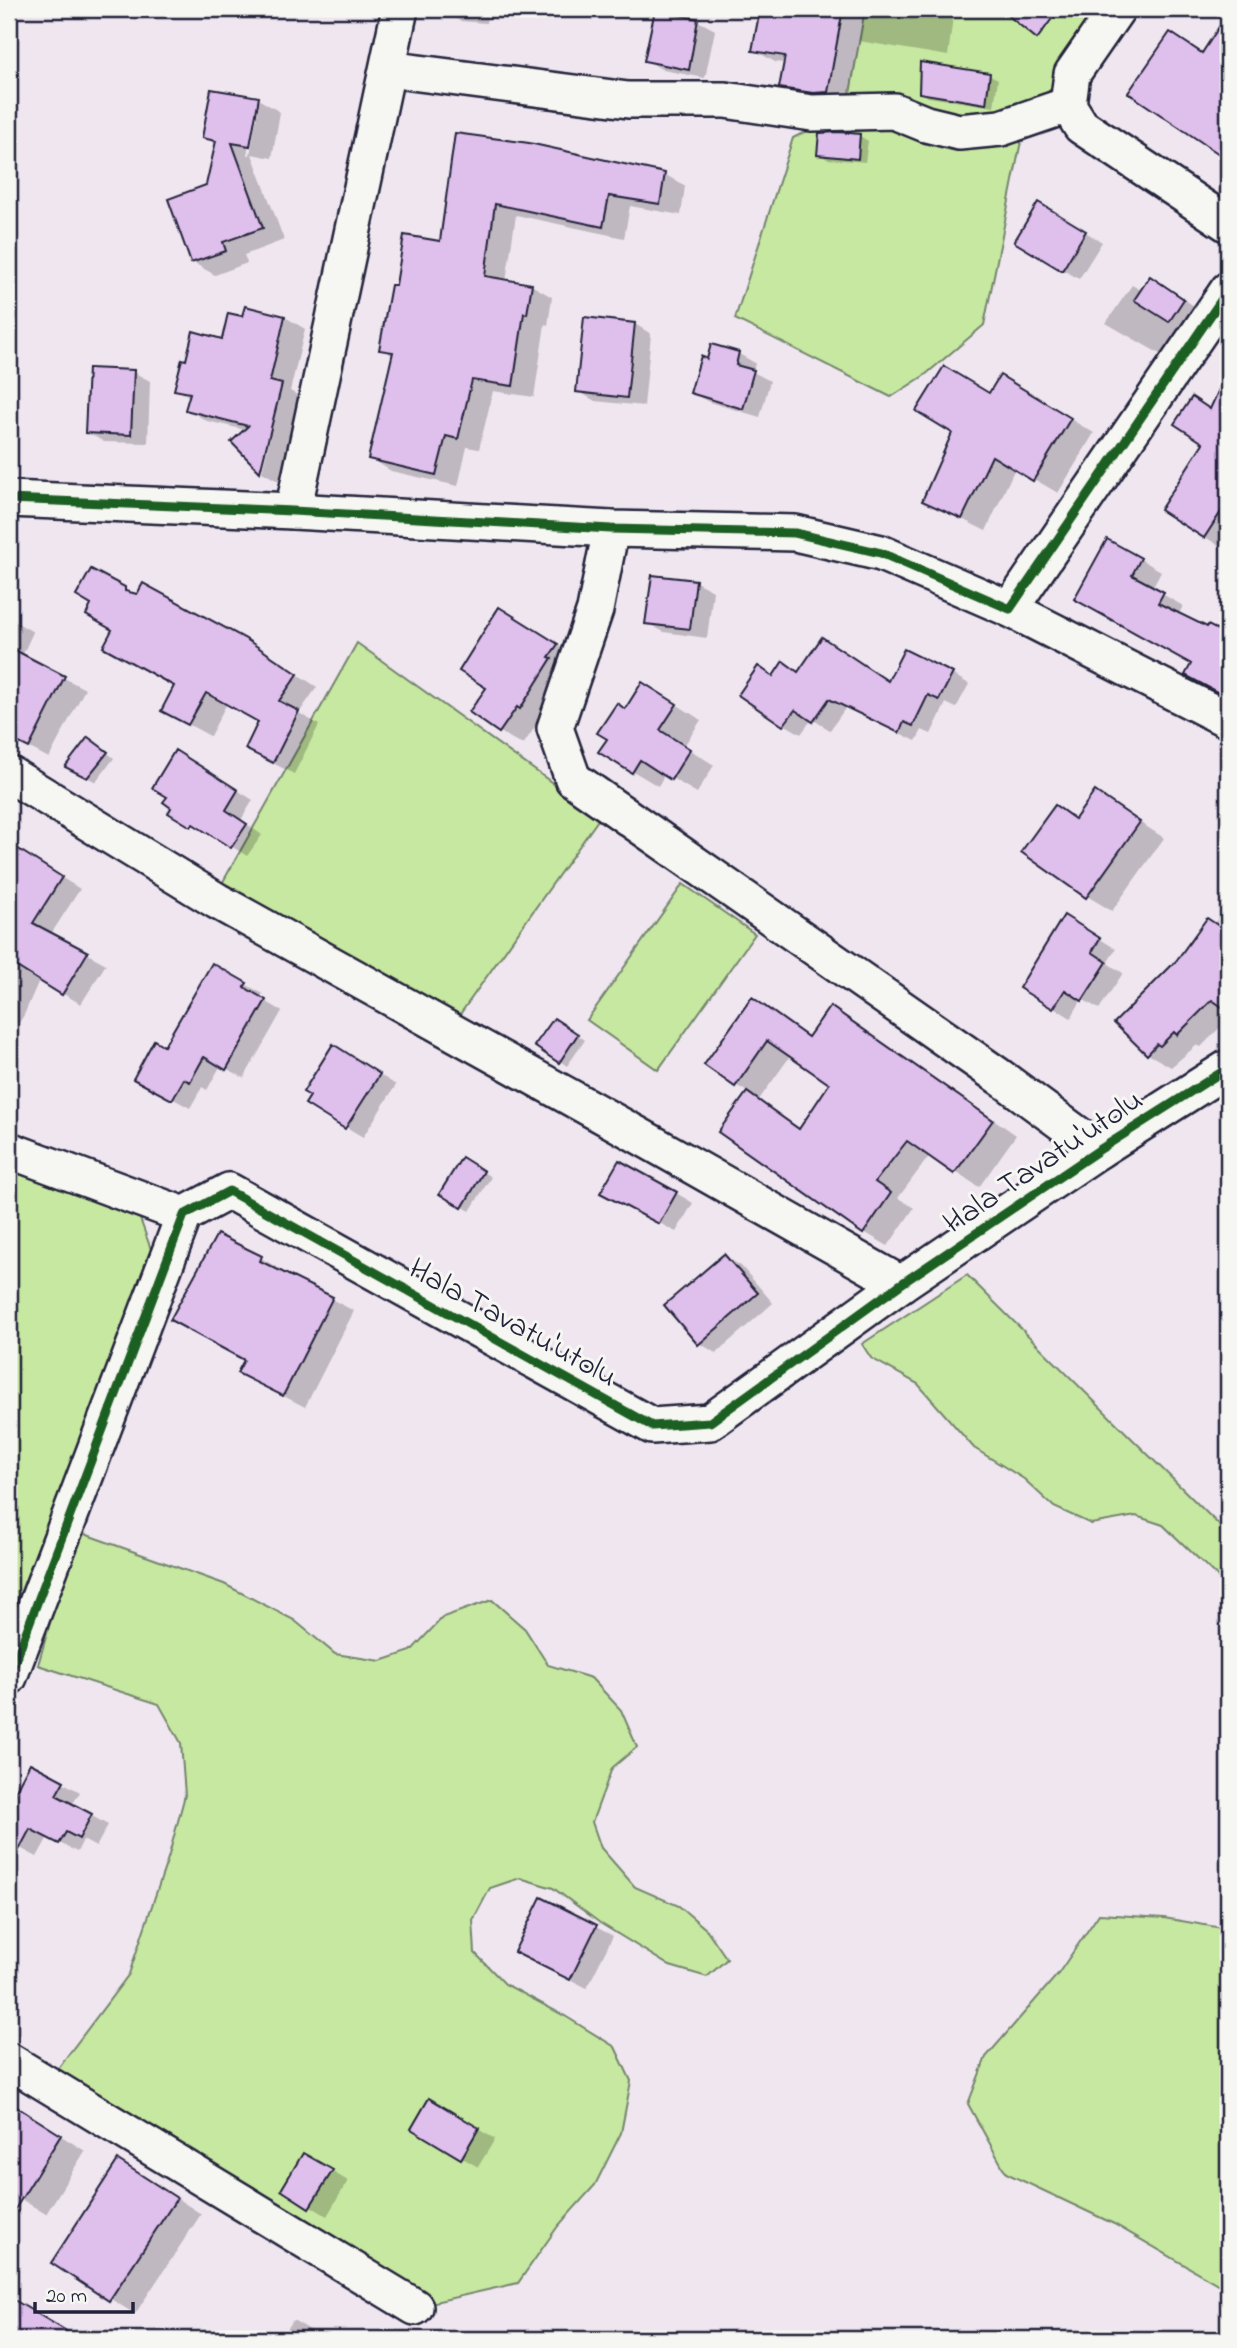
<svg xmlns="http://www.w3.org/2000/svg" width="1237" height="2348" viewBox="0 0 1237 2348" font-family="'Indie Flower',sans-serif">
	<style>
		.green { fill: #c7e8a1; stroke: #74856e; stroke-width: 2 }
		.shadow { fill: #0003; fill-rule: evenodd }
		.building { fill: #dfbfec; stroke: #22223b; stroke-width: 2 }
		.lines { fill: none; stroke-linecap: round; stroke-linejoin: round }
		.minor-casing { stroke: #22223b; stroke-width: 40 }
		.minor { stroke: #f6f6f2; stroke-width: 35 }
		.cycleway-casing { stroke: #f6f6f2; stroke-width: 13 }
		.cycleway { stroke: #1b5e20; stroke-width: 9 }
		.labels { text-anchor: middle; stroke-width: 6; stroke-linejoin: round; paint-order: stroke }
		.street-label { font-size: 32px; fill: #22223b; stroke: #f6f6f2 }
	</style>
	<rect width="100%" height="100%" fill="#efe6f0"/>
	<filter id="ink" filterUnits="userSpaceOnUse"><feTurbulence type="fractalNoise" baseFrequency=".0143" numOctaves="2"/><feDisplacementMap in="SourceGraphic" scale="14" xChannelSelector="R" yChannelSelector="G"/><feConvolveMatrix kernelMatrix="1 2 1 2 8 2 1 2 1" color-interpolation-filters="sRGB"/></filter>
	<g filter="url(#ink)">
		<!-- green -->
		<g class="green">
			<polygon points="865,9 1110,9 1104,20 1028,118 1020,146 984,325 925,375 891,397 735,319 793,138 847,111"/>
			<polygon points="357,643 600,817 458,1017 220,887"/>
			<polygon points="683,884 755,934 658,1070 587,1020"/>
			<polygon points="9,1170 139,1216 153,1255 9,1621"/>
			<polygon points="967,1275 1228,1534 1228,1587 1163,1525 1136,1516 1091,1524 1054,1507 1024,1479 974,1448 918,1384 871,1358 862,1344"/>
			<polygon points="76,1531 224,1584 294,1620 335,1654 381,1661 411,1651 443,1617 492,1600 525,1629 548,1665 591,1678 621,1710 637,1747 612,1768 592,1822 601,1848 635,1887 679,1906 707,1930 727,1959 707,1977 670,1966 600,1923 553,1888 520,1878 490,1888 473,1920 475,1953 505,1984 565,2016 615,2047 631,2081 621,2133 595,2185 558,2226 518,2283 426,2304 56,2071 129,1974 169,1855 185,1795 181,1743 159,1704 38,1665"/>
			<polygon points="1099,1914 1164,1918 1228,1929 1228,2290 1114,2224 1006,2173 968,2104 986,2057 1058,1974"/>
		</g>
		<!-- shadow -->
		<g class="shadow">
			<polygon points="443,9 488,9 486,23 460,21 443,11"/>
			<polygon points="762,9 954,9 948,56 859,41 848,103 802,99 781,87 785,63 775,62 754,50"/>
			<polygon points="1085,9 1104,9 1098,17"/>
			<polygon points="656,12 698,21 715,30 705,78 663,70 646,60"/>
			<polygon points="1226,28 1228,29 1228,158 1223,155 1203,55"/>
			<polygon points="922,64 990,75 998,79 994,107 928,97 920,92"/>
			<path d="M258 99 280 112 272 158 252 154 284 240 244 255 247 263 215 275 192 262 217 145 204 137ZM256 105H259L250 155H247Z"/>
			<polygon points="457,135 664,174 685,186 681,215 630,206 624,238 516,215 506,281 531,285 552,297 548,325 545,324 534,397 493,391 479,449 467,447 458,486 391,471 370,458 394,356 381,349 398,288 441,243"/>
			<polygon points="860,136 868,141 865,162 827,159 819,154"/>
			<polygon points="1039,204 1102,242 1079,279 1016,242"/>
			<polygon points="1132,285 1142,291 1167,288 1200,310 1167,358 1106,323"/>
			<polygon points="246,308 285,317 305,329 290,391 301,397 280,482 262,472 271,434 266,439 246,430 207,421 187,409 190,397 176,389 187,362 223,341 243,318"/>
			<polygon points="635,324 651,334 644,406 595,401 578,391"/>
			<polygon points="1228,344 1228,357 1223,353"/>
			<polygon points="712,347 739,354 755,363 753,372 770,381 760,417 709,402 692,393 708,361"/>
			<polygon points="133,372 150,381 148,443 104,442 87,432"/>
			<polygon points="1000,378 1094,433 1058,493 1015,468 986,531 924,500 954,432 990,395"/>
			<polygon points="1204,445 1228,460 1228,533 1220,546 1205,537"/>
			<polygon points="1108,541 1161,571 1152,588 1183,606 1179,614 1228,637 1228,697 1208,687"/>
			<polygon points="92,572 135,595 245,640 317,687 299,713 319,725 294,774 267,760 261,722 227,703 210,736 184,722 176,685 114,630 94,604"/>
			<polygon points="653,577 696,582 713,591 707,638 664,632 647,623"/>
			<polygon points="9,618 33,632 22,656 85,689 49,758 9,737 9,713 12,707 9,705"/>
			<polygon points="523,623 580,659 523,745 500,732 489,688"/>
			<polygon points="799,673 889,682 952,674 969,684 956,708 946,703 931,734 922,730 916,741 846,707 830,730 812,719 801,734 784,724 774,677"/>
			<polygon points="668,699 701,720 684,746 714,765 697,793 665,774 658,786 633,771 609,738 627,710"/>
			<polygon points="96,744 114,758 96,782 67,766"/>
			<polygon points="191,761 253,800 241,820 262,835 247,856 209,832 208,834 171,812 173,808 169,797"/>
			<polygon points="1096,794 1164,838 1112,911 1087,896 1055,807 1077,820"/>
			<polygon points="9,845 80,889 51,934 106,964 81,1004 39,980 24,1015 9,1038"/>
			<polygon points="1228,904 1228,1019 1201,1047 1197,1045 1171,1067 1148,1054 1177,962 1214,924"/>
			<polygon points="1081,927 1116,949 1107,963 1123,973 1099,1009 1082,999 1071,1018 1021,987"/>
			<polygon points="213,966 263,994 260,998 282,1011 244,1078 221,1065 207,1090 202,1087 190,1108 135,1078 165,1048"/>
			<path d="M752 1000 810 1037 831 1008 855 1022 1016 1135 979 1187 930 1155 898 1198 914 1208 888 1246 864 1232 721 1132 749 1093 736 1085ZM791 1055 832 1084 801 1129 758 1101Z"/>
			<polygon points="562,1025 585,1040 567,1066 560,1061"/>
			<polygon points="350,1056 396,1085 363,1137 346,1127"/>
			<polygon points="463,1160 491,1177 470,1211 442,1194"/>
			<polygon points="676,1193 693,1203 676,1232 617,1200"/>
			<polygon points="724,1256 741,1266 773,1303 716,1353 699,1343"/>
			<polygon points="261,1258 283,1271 281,1273 354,1311 305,1407 239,1373 246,1360 194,1331"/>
			<polygon points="31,1765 80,1792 72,1805 108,1825 96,1847 83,1840 77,1852 48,1837 37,1857 9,1842 9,1807"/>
			<polygon points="542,1899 613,1936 587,1988 516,1952"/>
			<polygon points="430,2101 495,2139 478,2167 413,2129"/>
			<polygon points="9,2103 85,2151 46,2214 9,2192"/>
			<polygon points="304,2155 348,2181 327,2216 283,2189"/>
			<polygon points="144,2177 201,2214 135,2314 53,2263"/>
			<polygon points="9,2299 77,2339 9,2339"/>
			<polygon points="293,2320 310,2330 323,2339 281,2339"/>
		</g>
		<!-- building -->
		<g class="building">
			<polygon points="760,9 843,9 828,92 813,93 779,88 785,56 752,51"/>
			<polygon points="1000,9 1059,9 1037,39"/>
			<polygon points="655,10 698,19 689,70 644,61"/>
			<polygon points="1228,13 1228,160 1128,93 1170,32 1202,53"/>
			<polygon points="920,62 990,73 986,104 919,93"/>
			<polygon points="211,89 259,97 250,146 232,143 263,228 223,242 226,251 191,263 168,199 206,185 216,141 202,138"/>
			<polygon points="839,132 860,134 858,159 817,155 819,133"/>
			<polygon points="455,133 529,143 665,173 660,204 609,196 603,227 495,204 485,276 532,284 527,314 524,313 513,386 472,380 458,439 446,436 436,475 368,459 393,352 379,350 391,285 396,285 404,235 440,241"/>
			<polygon points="1038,202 1086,231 1062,271 1014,242"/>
			<polygon points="1150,276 1184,299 1169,322 1134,300"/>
			<polygon points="245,306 285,316 270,381 282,384 260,472 231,442 248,426 185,410 190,393 174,390 182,359 186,360 193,331 222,339 228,313 242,316"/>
			<polygon points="584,317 635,323 627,398 576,392"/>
			<polygon points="711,344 739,352 736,365 754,370 743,409 690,393 701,356 707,359"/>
			<polygon points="944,366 989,393 1000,375 1071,418 1033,481 992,456 962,519 922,501 952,433 916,411"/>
			<polygon points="88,368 134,370 131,435 85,433"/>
			<polygon points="1228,370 1228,501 1204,538 1160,510 1203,443 1174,424 1192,397 1210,409"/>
			<polygon points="1107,539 1141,558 1132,575 1164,592 1158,603 1207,627 1208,625 1228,635 1228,698 1185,675 1191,664 1074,599"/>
			<polygon points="91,569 125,587 125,591 137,594 143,583 246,639 298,674 279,701 299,711 273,763 245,749 258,722 206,693 188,725 161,711 174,686 103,647 112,630 86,615 91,605 76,596"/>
			<polygon points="652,575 696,580 690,629 645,624"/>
			<polygon points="499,607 558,644 549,657 552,658 520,709 517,707 499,733 469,712 486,688 459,671"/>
			<polygon points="822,637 888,681 904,649 953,673 939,700 928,695 913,726 904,722 899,733 829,699 813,722 795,710 783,726 738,695 758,666 773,676 783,661 798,672"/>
			<polygon points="9,647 65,676 29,748 9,738"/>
			<polygon points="642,682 677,704 660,730 690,749 671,780 640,760 632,773 598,752 607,739 597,733 617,703 625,709"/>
			<polygon points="88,737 108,752 87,778 65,767"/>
			<polygon points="175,750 238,790 226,810 247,824 231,848 193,824 191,827 168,813 171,808 163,802 167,797 152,788"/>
			<polygon points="1095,791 1140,822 1086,898 1021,852 1055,805 1075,819"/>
			<polygon points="9,843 62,877 33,923 88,952 62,995 9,962"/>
			<polygon points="1064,915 1100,938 1092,952 1107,962 1082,1001 1065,990 1053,1009 1019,988"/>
			<polygon points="1207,918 1228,932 1228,1011 1212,1000 1177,1035 1174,1032 1160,1046 1157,1044 1147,1055 1114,1023 1176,961"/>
			<polygon points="212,963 247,983 244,987 266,1000 226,1070 204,1057 190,1082 184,1079 172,1100 133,1079 154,1040 164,1046"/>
			<polygon points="752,997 808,1037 830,1006 993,1120 954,1174 907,1141 875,1182 891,1193 863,1234 718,1132 747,1092 799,1129 829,1084 767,1041 735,1087 704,1065"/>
			<polygon points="554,1018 578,1034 559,1063 534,1046"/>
			<polygon points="333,1044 380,1074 345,1129 305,1104 310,1096 303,1092"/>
			<polygon points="462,1157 484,1171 462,1208 439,1194"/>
			<polygon points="619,1160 677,1192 659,1224 600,1193"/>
			<polygon points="217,1234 262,1256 260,1261 333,1297 283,1396 237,1373 244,1360 170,1320"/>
			<polygon points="724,1254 758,1293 698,1345 664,1305"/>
			<polygon points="30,1763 64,1781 56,1795 92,1814 79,1839 66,1832 59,1844 30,1829 9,1869 9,1803"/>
			<polygon points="541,1897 597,1925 570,1980 514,1952"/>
			<polygon points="429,2098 479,2128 461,2159 411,2129"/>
			<polygon points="9,2102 61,2135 9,2219"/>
			<polygon points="303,2153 333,2170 309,2208 281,2190"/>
			<polygon points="118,2160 177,2198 109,2301 51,2263"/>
			<polygon points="9,2297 80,2339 9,2339"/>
		</g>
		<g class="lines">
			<!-- minor casing -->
			<g class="minor-casing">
				<g id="minor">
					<polyline points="1117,9 1072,74 1068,105 1081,126 1228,224"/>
					<polyline points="388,69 628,100 725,100 812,113 894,111 926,124 959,132 1001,128 1068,105"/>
					<polyline points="9,499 293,511 611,529 795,533 881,553 1010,609 1228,290"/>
					<polyline points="293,511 400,9"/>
					<polyline points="611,529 595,610 555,728 573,779 1000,1077 1099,1150"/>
					<polyline points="1010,609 1228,720"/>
					<polyline points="9,774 217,901 638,1135 901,1284"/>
					<polyline points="9,1150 184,1215"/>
					<polyline points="9,1677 184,1215 229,1191 652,1426 710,1422 901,1284 1099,1150 1228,1068"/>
					<polyline points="9,2061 415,2307"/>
				</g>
			</g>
			<!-- minor -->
			<use href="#minor" class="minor"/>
			<!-- cycleway casing -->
			<g class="cycleway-casing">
				<g id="cycleway">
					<polyline points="9,499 293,511 611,529 795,533 881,553 1010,609 1228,290"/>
					<polyline points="9,1677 184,1215 229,1191 652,1426 710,1422 901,1284 1099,1150 1228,1068"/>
				</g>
			</g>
			<!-- cycleway -->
			<use href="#cycleway" class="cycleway"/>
		</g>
	</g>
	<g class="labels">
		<!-- street labels -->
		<g class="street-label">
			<text transform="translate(1042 1160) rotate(-34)" y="11">Hala Tavatu'utolu</text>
			<text transform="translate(514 1321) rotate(29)" y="11">Hala Tavatu'utolu</text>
		</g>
	</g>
	<!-- margin -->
	<rect width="1237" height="2348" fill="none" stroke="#f6f6f2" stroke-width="35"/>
	<rect x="18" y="18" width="1202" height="2313" fill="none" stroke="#22223b" stroke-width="2.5" filter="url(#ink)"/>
	<!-- scale -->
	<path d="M35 2302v10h98v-10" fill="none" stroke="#22223b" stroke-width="3.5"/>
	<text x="46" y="2302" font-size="21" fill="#22223b" stroke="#f6f6f2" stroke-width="5" paint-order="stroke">20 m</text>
</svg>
